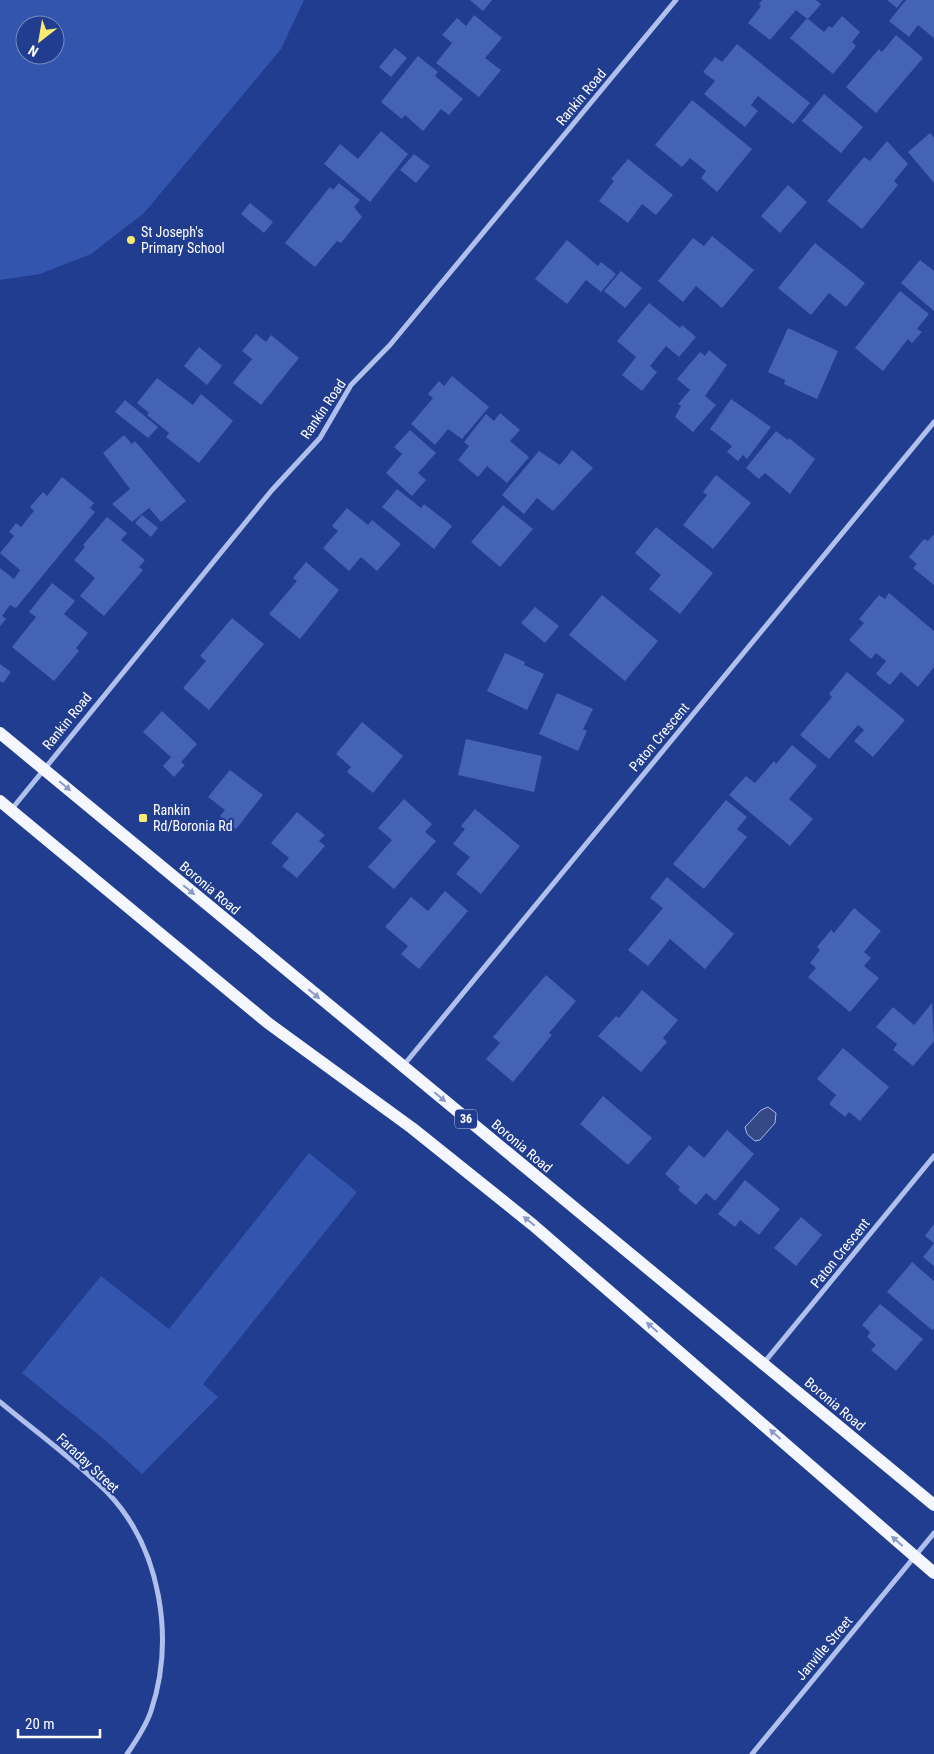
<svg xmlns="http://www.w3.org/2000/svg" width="934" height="1754" viewBox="0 0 934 1754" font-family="'Roboto Condensed',sans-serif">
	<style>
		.green { fill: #3355ad; fill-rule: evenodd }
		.water { fill: #344986; stroke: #a3b9ee }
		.building { fill: #4463b5 }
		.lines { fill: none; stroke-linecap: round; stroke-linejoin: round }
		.street { stroke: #afc0ed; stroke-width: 5 }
		.primary { stroke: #f5f7ff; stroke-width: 12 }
		.oneway { fill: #8a9ac7 }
		.poi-dot { fill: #faea70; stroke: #203d8f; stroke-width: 2 }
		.labels { text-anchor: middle; stroke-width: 4.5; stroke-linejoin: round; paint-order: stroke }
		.shield { fill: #203d8f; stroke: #bcc5dd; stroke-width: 1 }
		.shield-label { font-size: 12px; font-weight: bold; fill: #fff }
		.street-label { font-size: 14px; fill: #fff; stroke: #203d8f }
		.poi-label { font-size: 14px; fill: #fff; stroke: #203d8f; text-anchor: start }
	</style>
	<rect width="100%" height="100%" fill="#203d8f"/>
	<!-- green -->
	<g class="green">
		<path d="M0 0H304L281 49 144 213 91 254 40 274 0 280ZM25 25H55V55H25Z"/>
		<polygon points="309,1153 357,1192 203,1384 218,1397 142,1474 106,1441 22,1373 101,1276 169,1329"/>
	</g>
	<!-- water -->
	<polygon class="water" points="768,1107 776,1113 775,1123 760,1140 755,1141 747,1134 745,1127 761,1110"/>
	<!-- building -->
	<g class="building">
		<polygon points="470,0 492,0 483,11"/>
		<polygon points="762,0 816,0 821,4 809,18 806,18 796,10 770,40 748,23 761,6 759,4"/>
		<polygon points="887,0 903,0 897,8"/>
		<polygon points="906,0 934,0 934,38 918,25 909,37 889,21"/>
		<polygon points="474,15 502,38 485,58 501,70 479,97 436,63 452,43 442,35 457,18 466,26"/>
		<polygon points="842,16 860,32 852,42 856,46 833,74 790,38 807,18 824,32 829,26 832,28"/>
		<polygon points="896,35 923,58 876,113 846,87 879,49 882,52"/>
		<polygon points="737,44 810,103 793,124 758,96 751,105 758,111 745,127 704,94 715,81 703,72 715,57 722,62"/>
		<polygon points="395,48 407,58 391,77 379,67"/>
		<polygon points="418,56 438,72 435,76 463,99 449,115 441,109 423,131 405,115 402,119 381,102"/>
		<polygon points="824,94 863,127 841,153 802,121"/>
		<polygon points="692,100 752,149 717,192 701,178 706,171 690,158 682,167 655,145"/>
		<polygon points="381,131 408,154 370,202 324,164 340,144 358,159"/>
		<polygon points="930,133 934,138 934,183 908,152"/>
		<polygon points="887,141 908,164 894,181 898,185 862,229 827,201 864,157 870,161"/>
		<polygon points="414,154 430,166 416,183 400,170"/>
		<polygon points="628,159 673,195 656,215 642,204 628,223 599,201 614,181 611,179"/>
		<polygon points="339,183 360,200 354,207 362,217 341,243 337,241 315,267 285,243 330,187 333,190"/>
		<polygon points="788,185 807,202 780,233 761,216"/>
		<polygon points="250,203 273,222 264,233 241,214"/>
		<polygon points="712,236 754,270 722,308 696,286 683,302 658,281 693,238 704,246"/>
		<polygon points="567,240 598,266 601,262 616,274 601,292 586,280 567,304 535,279"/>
		<polygon points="815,243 865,283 846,307 829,293 811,315 778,288"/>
		<polygon points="920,260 934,271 934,311 901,283"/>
		<polygon points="621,271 642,288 625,308 604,291"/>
		<polygon points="900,291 929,314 917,329 922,332 912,343 908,339 883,371 855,348"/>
		<polygon points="649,303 680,328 682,325 696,337 679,357 666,346 650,366 657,372 642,391 622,375 636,357 617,341"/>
		<polygon points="788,328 838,351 817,399 784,384 785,380 768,372"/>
		<polygon points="256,334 266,342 271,335 299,358 261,405 233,383 252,359 242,351"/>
		<polygon points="199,347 222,366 207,385 184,366"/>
		<polygon points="709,350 727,365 705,396 716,405 693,432 675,417 681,406 678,404 690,390 677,379 700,352 705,356"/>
		<polygon points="452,376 489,407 462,439 448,429 435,445 411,424 433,398 428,394 439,381 444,386"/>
		<polygon points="157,378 193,405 201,394 233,421 199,463 166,437 169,433 147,415 149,413 137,403"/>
		<polygon points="731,399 771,427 747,459 743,455 738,461 727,452 732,446 710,429"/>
		<polygon points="125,400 158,427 148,438 115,412"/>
		<polygon points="500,413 520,430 510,441 529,457 507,483 487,466 478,477 458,460 469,446 464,442 486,414 494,421"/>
		<polygon points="410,430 436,453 418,473 426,480 412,496 386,473 402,454 394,447"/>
		<polygon points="776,431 788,440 789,438 815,459 790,494 765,473 759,479 746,468"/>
		<polygon points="124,435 132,444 135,441 186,501 161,522 149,508 132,522 112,504 130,489 103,453"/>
		<polygon points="572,450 593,468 553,511 537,498 524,514 502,495 539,451 560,465"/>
		<polygon points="716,475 751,503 713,549 683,525 707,495 703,492"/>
		<polygon points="62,477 94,503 90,508 95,512 16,608 10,605 2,616 6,619 0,626 0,568 14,579 20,570 0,553 14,536 9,532 16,523 21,527 34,511 30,507 36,500 43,492 47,496"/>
		<polygon points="397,489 421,508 424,504 452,526 434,549 382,507"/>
		<polygon points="503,505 533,529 500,567 471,542"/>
		<polygon points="347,508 368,525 372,520 401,544 377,571 361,557 349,571 323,548 338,531 332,526"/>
		<polygon points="142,515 158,528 151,537 135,523"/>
		<polygon points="107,517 127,533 121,540 145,560 139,567 143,570 104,616 80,596 95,578 74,560 85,547 83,545"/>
		<polygon points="656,527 713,573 680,614 649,589 661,575 635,553"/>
		<polygon points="934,534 934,585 913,568 917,564 909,557 924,539 928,541"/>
		<polygon points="306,562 339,590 300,639 269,614 297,581 293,578"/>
		<polygon points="52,583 75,601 64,614 88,633 76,648 79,651 54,681 12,647 36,617 29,612"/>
		<polygon points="889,593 934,631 934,667 918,687 901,672 890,685 876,674 886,661 876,653 871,659 849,640 864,623 859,619 879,595 885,599"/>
		<polygon points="602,595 658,641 625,681 569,635"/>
		<polygon points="535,607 559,626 545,643 521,623"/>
		<polygon points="232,618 264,644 209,710 183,688 206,661 200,656"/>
		<polygon points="505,653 525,662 524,665 544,674 527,710 487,691"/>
		<polygon points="0,664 11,672 3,683 0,681"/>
		<polygon points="847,672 905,720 873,757 854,741 864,730 858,725 829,759 800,735 832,697 829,694"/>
		<polygon points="557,693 593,709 583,729 587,731 578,751 539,734"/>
		<polygon points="162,711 197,744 181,762 185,765 174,777 163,766 171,757 143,732"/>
		<polygon points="362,722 403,756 373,793 347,772 351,767 336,754"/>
		<polygon points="466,739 542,756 534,792 458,775"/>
		<polygon points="792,745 817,766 789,799 813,819 790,846 729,795 746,776 755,783 774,761 776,764"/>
		<polygon points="230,770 263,795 236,829 220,816 225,810 208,797"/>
		<polygon points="404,799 432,824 425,832 436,841 394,889 368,867 392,840 378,828"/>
		<polygon points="726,800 747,817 737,829 747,837 704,889 673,864"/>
		<polygon points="475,809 520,846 481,894 456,874 470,857 453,844 465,829 461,826"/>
		<polygon points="297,812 325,835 319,841 325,846 297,878 282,866 289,858 271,843"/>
		<polygon points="667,877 734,934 705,969 670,939 648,966 628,950 663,908 650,898"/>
		<polygon points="445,891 468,911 419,969 401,954 408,946 385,927 411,897 428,911"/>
		<polygon points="854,908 881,931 864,952 871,958 864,966 879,978 850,1012 808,977 816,968 810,963 820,950 817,947 831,930 834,933"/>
		<polygon points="546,975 576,1001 549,1033 552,1035 513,1082 486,1059 500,1043 493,1037"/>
		<polygon points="642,990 678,1020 663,1038 667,1042 641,1072 598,1036 616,1016 619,1018"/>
		<polygon points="932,1003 934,1041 913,1066 893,1050 897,1044 876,1027 893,1007 914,1025"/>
		<polygon points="843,1048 889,1087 860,1121 849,1112 845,1117 829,1104 836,1095 817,1079"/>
		<polygon points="603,1096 652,1138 628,1165 580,1124"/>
		<polygon points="727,1130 754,1154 715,1201 706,1193 696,1205 678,1190 680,1187 665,1174 689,1145 704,1158"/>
		<polygon points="745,1180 780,1209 759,1235 740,1220 735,1227 718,1214"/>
		<polygon points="801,1217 822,1235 796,1266 774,1248"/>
		<polygon points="934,1224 934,1266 923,1257 934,1243 925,1236"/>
		<polygon points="912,1262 934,1281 934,1328 932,1330 887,1292"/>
		<polygon points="880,1304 923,1339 896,1371 871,1350 876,1345 867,1337 870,1332 862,1325"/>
	</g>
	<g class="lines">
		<!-- street -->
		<g class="street">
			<polyline points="11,810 272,490 320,438 351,385 390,345 676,0"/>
			<polyline points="403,1066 934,422"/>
			<polyline points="763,1364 934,1156"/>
			<path d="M0 1402C36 1432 75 1460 108 1493 161 1549 175 1639 151 1711 146 1726 136 1741 127 1754"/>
			<polyline points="752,1754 934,1533"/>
		</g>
		<!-- primary -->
		<g class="primary">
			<polyline points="0,733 934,1505"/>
			<polyline points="0,801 268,1023 412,1128 533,1225 934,1573"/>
		</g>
	</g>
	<!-- one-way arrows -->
	<defs><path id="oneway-solid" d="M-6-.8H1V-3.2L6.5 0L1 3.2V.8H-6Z" transform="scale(1.25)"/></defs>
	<g class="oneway">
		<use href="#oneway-solid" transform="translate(65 786) rotate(40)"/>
		<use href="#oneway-solid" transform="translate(189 890) rotate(40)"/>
		<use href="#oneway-solid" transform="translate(314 994) rotate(40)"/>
		<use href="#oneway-solid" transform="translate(440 1097) rotate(40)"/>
		<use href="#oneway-solid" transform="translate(529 1221) rotate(-141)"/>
		<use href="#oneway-solid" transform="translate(652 1327) rotate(-139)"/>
		<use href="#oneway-solid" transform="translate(775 1434) rotate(-139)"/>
		<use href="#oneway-solid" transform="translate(897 1541) rotate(-139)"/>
	</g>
	<!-- markers -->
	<g class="poi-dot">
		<circle cx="131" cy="240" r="5"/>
		<rect x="138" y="813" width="10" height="10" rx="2.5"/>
	</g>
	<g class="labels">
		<!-- shield labels -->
		<rect class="shield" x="455" y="1109.5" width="22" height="19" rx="4"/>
		<g class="shield-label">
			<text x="466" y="1123">36</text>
		</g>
		<!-- street labels -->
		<g class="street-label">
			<text transform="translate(581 97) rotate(-50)" y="5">Rankin Road</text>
			<text transform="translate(323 409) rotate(-56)" y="5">Rankin Road</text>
			<text transform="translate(67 721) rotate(-51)" y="5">Rankin Road</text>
			<text transform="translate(659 737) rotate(-50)" y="5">Paton Crescent</text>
			<text transform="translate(210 888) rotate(40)" y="5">Boronia Road</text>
			<text transform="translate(522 1146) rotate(40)" y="5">Boronia Road</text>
			<text transform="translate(840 1253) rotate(-51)" y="5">Paton Crescent</text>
			<text transform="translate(835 1404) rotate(40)" y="5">Boronia Road</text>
			<text transform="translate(88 1463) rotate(43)" y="5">Faraday Street</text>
			<text transform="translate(824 1648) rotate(-50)" y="5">Janville Street</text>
		</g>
		<!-- poi labels -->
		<g class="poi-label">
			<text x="141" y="237">St Joseph's<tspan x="141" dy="16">Primary School</tspan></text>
			<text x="153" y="815">Rankin<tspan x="153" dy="16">Rd/Boronia Rd</tspan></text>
		</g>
	</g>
	<!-- north arrow -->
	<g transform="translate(40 40) rotate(211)"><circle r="24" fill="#203d8f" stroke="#798bbc"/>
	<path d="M0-4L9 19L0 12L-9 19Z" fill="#faea70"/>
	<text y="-8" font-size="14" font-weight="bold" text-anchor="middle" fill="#ffffff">N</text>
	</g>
	<!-- scale -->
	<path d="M18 1729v8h82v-8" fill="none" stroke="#ffffff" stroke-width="2.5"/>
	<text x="25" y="1729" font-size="15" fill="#ffffff" stroke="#203d8f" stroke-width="4" paint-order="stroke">20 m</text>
</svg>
